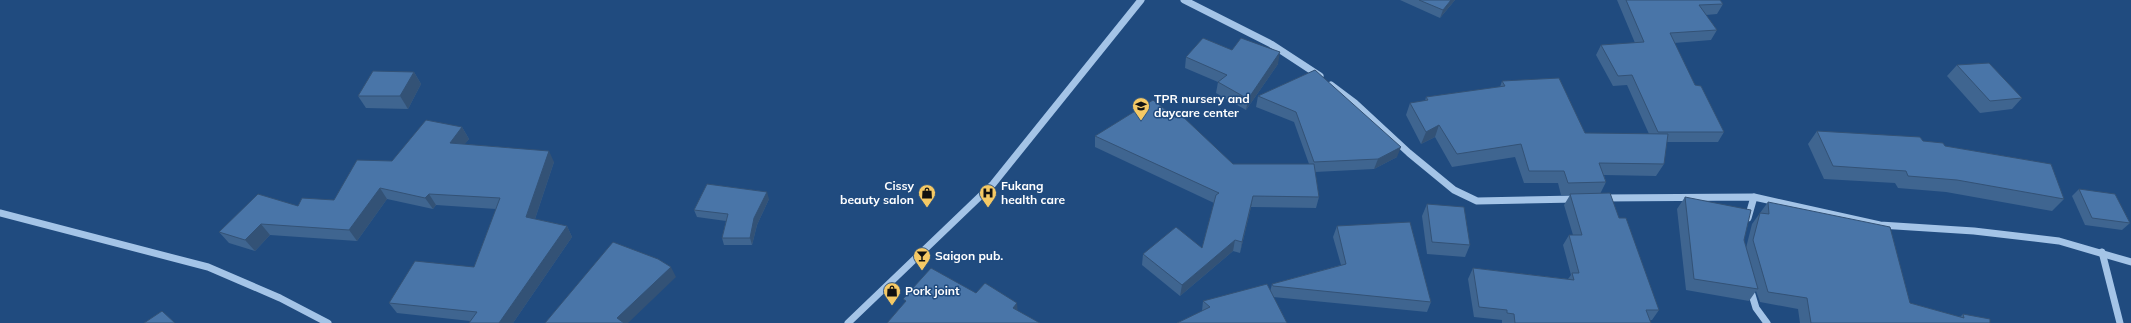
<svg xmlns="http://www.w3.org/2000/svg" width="2131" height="323" viewBox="0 0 2131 323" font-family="Mulish,sans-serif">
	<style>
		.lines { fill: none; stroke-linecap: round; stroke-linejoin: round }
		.minor { stroke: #a4c4e7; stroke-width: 7 }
		.wall { fill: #3f6590 }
		.shaded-wall { fill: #335276 }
		.building { fill: #4975a8; stroke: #335276 }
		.labels { text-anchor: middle; stroke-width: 3; stroke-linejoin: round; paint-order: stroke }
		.poi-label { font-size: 12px; font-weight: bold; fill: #fff; stroke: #204b7f; text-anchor: start }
	</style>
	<rect width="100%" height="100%" fill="#204b7f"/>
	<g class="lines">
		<!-- minor -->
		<g class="minor">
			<polyline points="1184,0 1271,44 1320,76"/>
			<polyline points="1331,85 1355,103 1409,153 1454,190 1477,201 1576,199"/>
			<polyline points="1602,198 1754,197 1880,225 1974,231 2059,241 2131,262"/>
			<polyline points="0,213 208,267 280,298 328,323"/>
			<polyline points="1748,218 1754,197"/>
			<polyline points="2102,252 2120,323"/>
			<polyline points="1750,288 1756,308 1767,323"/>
			<polyline points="848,323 993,184 1141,0"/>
		</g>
	</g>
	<!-- wall -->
	<g class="wall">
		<polygon points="1400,0 1455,0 1440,18"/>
		<polygon points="1617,0 1720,0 1723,4 1717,14 1706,15 1717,30 1711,40 1674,43 1695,85 1724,132 1718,142 1666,142 1664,164 1656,176 1604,175 1606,182 1600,194 1619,218 1659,310 1652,320 1650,320 1651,323 1502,323 1502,320 1474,317 1468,279 1473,268 1568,279 1571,275 1563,245 1569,235 1573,235 1564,205 1570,195 1561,195 1558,183 1524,183 1515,157 1452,167 1435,137 1421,144 1406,115 1410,103 1425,101 1426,97 1500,87 1502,81 1585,133 1649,134 1627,85 1613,86 1596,55 1601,45 1635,43"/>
		<polygon points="1232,50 1278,64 1246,110 1216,93 1218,82 1185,68 1186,57"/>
		<polygon points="1957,65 2022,98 2012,109 1980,113 1947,76"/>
		<polygon points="1315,70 1397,157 1374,169 1315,172 1319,197 1316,208 1251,207 1240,253 1233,251 1180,296 1142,265 1143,254 1202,248 1214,203 1095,147 1095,136 1233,164 1309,164 1294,122 1256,107 1258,96"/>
		<polygon points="414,72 421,84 408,109 366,108 358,96"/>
		<polygon points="462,127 469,139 464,144 554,162 535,219 567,226 572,237 513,323 469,323 470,321 397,313 389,303 474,267 496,209 436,205 433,209 387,199 357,241 270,235 255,251 229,243 219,232 298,206 334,200 392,161"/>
		<polygon points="1817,131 1923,141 1945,146 2064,199 2052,211 1946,192 1898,188 1895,183 1824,179 1808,144"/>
		<polygon points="2079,189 2130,223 2122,230 2085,225 2072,196"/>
		<polygon points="1685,197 1744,240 1746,248 1752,224 1768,202 1910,303 1960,317 1963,314 1990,323 1800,323 1798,309 1760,302 1756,291 1749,301 1686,290 1677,209"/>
		<polygon points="769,199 757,225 752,245 724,245 722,238 726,221 697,217 694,210"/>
		<polygon points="1427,204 1470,245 1465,257 1427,254 1422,216"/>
		<polygon points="1337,226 1431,302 1427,312 1273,297 1202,311 1203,301 1270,292 1272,284 1341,265 1333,237"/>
	</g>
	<!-- shaded-wall -->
	<g class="shaded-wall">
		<polygon points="1451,0 1455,0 1440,18 1443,10"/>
		<polygon points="1280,52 1278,64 1246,110 1248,99"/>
		<polygon points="414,72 421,84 408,109 400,96"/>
		<polygon points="1439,125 1435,137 1421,144 1426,132"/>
		<polygon points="462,127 469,139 457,154 450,143"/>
		<polygon points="1401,147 1397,157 1374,169 1378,159"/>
		<polygon points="549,151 554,162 532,228 526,217"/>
		<polygon points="380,188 387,199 357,241 349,230"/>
		<polygon points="767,192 769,199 757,225 752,245 750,238 754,218"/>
		<polygon points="429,194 436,205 433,209 425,198"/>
		<polygon points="1253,196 1251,207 1240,253 1242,242"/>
		<polygon points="261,224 270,235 255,251 245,240"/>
		<polygon points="567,226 572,237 513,323 499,323"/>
		<polygon points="1235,240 1233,251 1180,296 1182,285"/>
		<polygon points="671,267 676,277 628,323 620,323 617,318"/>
		<polygon points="1017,303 1018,314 1013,308"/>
	</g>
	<!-- building -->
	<g class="building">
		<polygon points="1419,0 1451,0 1443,10"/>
		<polygon points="1626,0 1720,0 1723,4 1699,5 1717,30 1670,33 1695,85 1701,86 1724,132 1658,132 1632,75 1618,76 1601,45 1644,42"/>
		<polygon points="1203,38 1232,50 1241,38 1280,52 1248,99 1218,82 1227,75 1186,57"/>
		<polygon points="1989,63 2022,98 1990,101 1957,65"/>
		<polygon points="1315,70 1401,147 1378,159 1314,162 1296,112 1258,96"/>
		<polygon points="373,71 414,72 400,96 358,96"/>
		<polygon points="1559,78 1585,133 1668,134 1664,164 1599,163 1606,182 1568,183 1564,171 1529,171 1521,144 1457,154 1439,125 1426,132 1410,103 1428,100 1426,97 1505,86 1502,81"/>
		<polygon points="1153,100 1176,118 1180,114 1233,164 1314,164 1319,197 1253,196 1242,242 1235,240 1182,285 1143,254 1176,227 1202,248 1216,195 1219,193 1095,136"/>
		<polygon points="426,120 462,127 450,143 549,151 526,217 567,226 499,323 469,323 477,312 389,303 415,261 474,267 500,198 429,194 425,198 380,188 349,230 261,224 245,240 219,232 258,194 298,206 302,198 334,200 357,160 392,161"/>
		<polygon points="1817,131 1920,137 1923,141 1943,143 1945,146 2051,164 2064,199 1957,180 1908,176 1906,171 1833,166"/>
		<polygon points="707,184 767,192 754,218 750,238 722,238 728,214 694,210"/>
		<polygon points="2079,189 2115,194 2130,223 2092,218"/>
		<polygon points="1610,193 1619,218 1626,218 1659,310 1646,310 1651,323 1515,323 1514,314 1507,313 1507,310 1479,307 1473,268 1574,280 1572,273 1579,273 1569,235 1582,235 1570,194"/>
		<polygon points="1685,197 1751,210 1744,240 1758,289 1694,279"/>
		<polygon points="1768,202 1890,227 1910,303 1964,318 1963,314 1990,319 1990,323 1811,323 1807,298 1768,292 1753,240 1760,213 1769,214"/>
		<polygon points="1427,204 1464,207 1470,245 1432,242"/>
		<polygon points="1410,222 1431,302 1273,286 1272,284 1346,264 1337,226"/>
		<polygon points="613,242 658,259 671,267 617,318 624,323 545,323"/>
		<polygon points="931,268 976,293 985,283 1017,303 1013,308 1040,323 887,323 906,301 903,299"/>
		<polygon points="1267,284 1287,323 1177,323 1210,307 1203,301"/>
		<polygon points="162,311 175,323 144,323"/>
	</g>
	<!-- icons -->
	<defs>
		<g id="school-pin" transform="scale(0.9)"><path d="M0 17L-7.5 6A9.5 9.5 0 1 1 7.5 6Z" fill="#f5c965" stroke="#204b7f"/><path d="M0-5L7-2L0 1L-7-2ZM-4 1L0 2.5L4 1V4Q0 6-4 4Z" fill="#111"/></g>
		<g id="shop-pin" transform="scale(0.9)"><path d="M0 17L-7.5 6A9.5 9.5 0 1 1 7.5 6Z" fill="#f5c965" stroke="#204b7f"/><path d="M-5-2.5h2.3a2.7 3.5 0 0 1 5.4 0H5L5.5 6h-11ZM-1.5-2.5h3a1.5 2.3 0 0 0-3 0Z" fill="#111"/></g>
		<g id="hospital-pin" transform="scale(0.9)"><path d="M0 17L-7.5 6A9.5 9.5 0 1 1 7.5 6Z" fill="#f5c965" stroke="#204b7f"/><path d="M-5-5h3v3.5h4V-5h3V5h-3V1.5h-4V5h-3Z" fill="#111"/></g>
		<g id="bar-pin" transform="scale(0.9)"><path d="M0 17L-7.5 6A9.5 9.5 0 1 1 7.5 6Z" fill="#f5c965" stroke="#204b7f"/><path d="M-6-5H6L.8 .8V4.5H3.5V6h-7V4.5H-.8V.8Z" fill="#111"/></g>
	</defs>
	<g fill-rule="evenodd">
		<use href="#school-pin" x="1141" y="106"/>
		<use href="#shop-pin" x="927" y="193"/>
		<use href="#hospital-pin" x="988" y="193"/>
		<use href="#bar-pin" x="922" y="256"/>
		<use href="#shop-pin" x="892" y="291"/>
	</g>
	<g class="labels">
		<!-- poi labels -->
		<g class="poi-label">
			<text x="1154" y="103">TPR nursery and<tspan x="1154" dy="14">daycare center</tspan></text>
			<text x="914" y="190" text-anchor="end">Cissy<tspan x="914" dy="14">beauty salon</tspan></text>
			<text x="1001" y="190">Fukang<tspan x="1001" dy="14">health care</tspan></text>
			<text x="935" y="260">Saigon pub.</text>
			<text x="905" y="295">Pork joint</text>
		</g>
	</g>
</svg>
